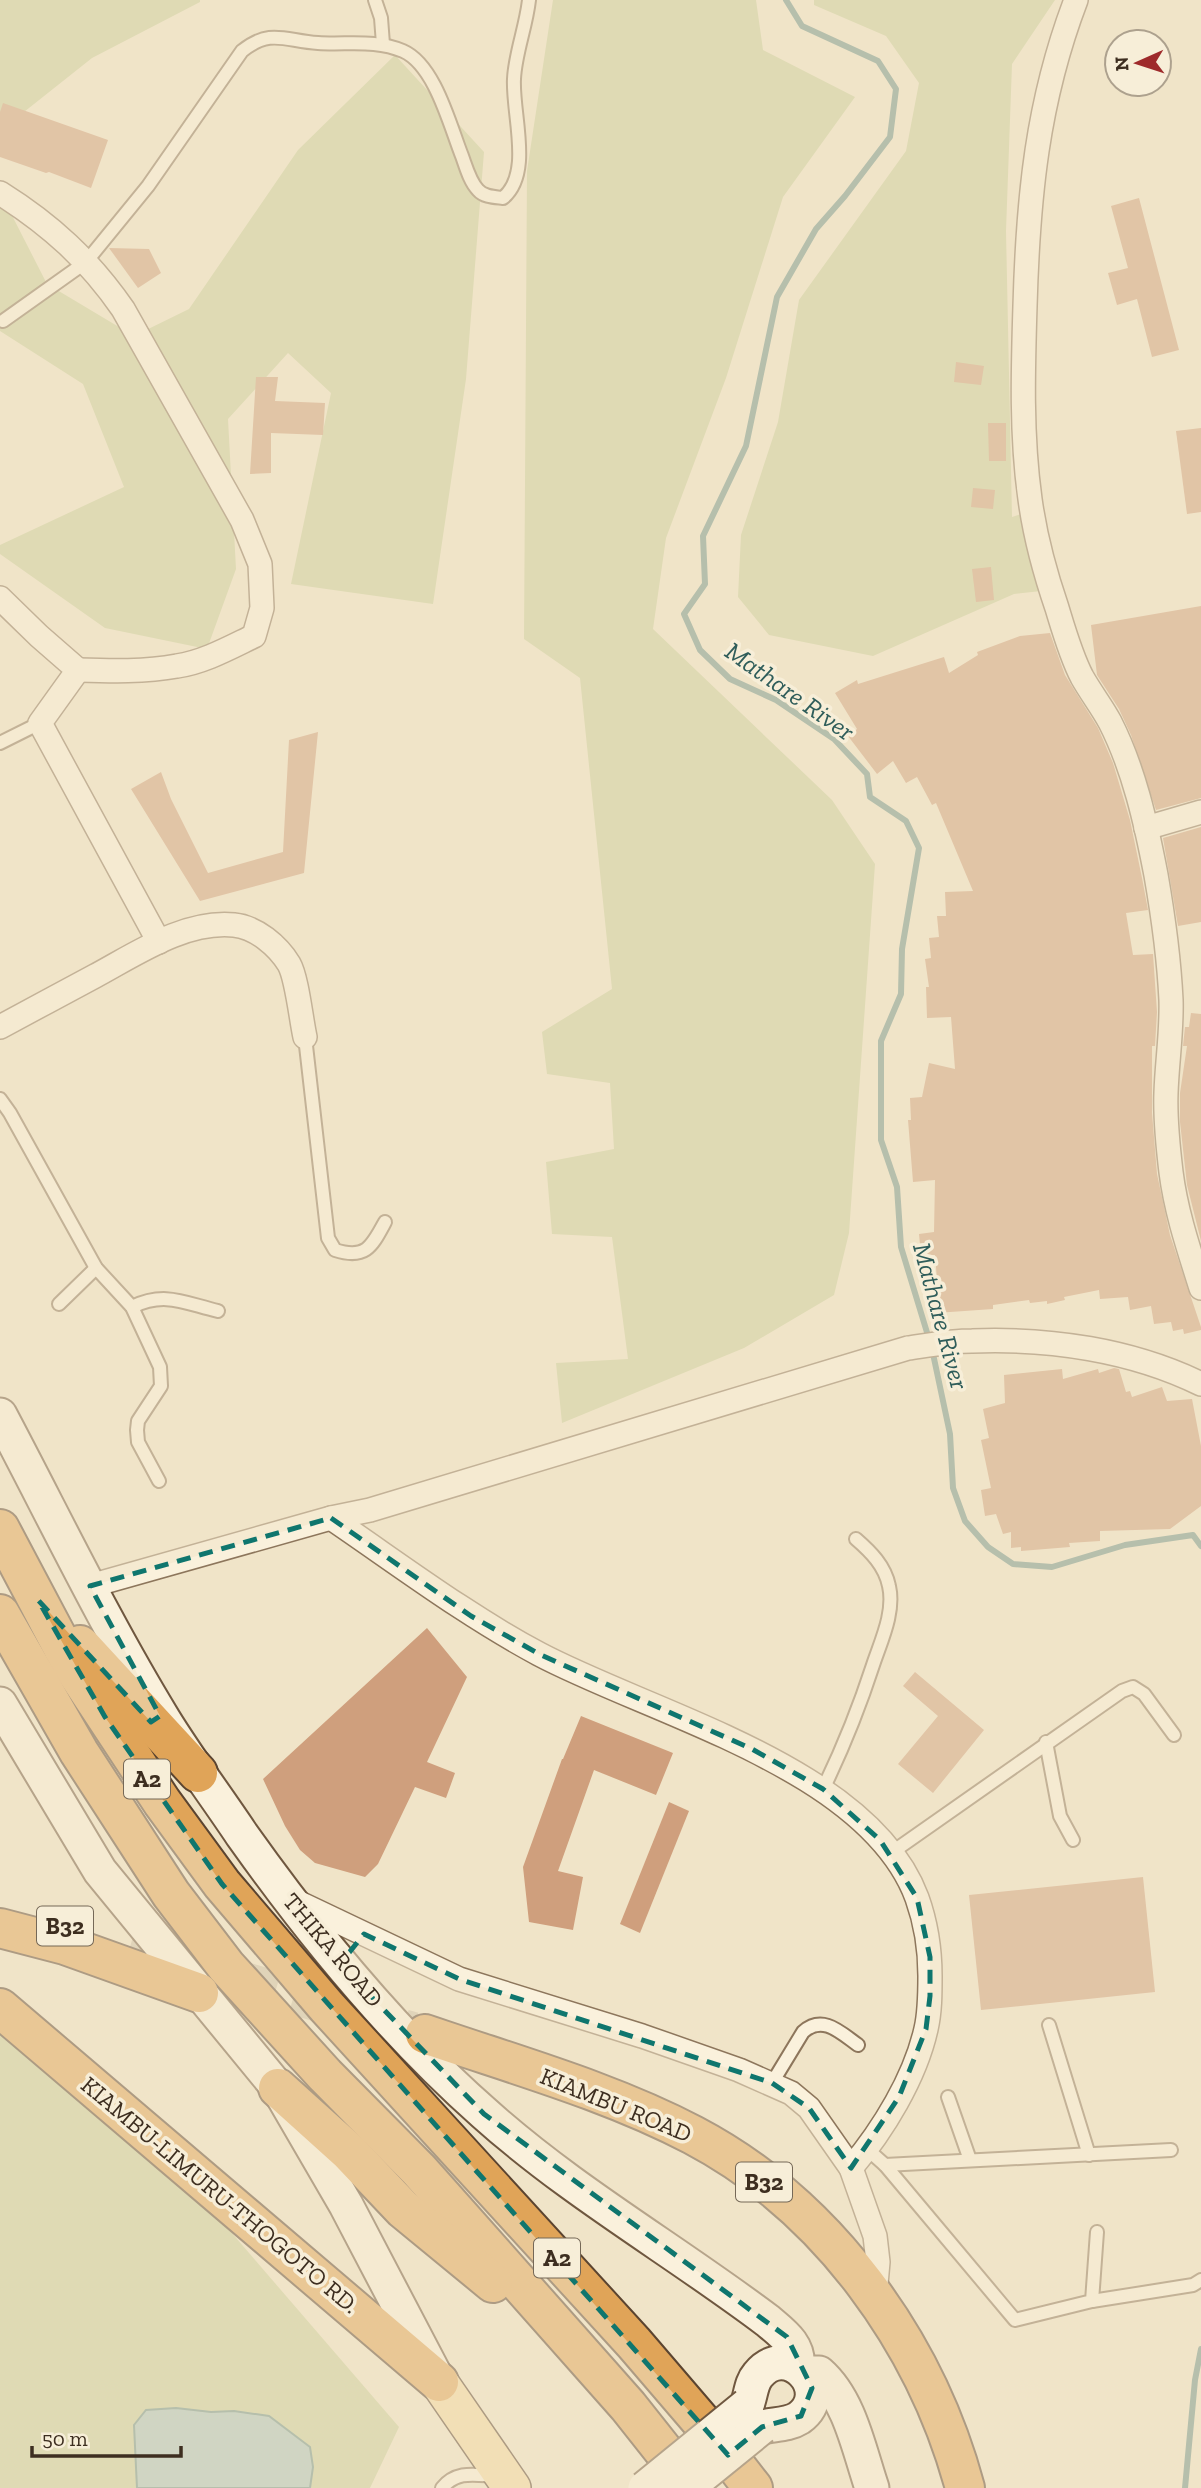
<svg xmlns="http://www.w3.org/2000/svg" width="1201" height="2488" viewBox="0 0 1201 2488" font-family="'Zilla Slab',serif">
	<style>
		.green { fill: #c9cf9b }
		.water { fill: #a9c4bc; stroke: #6f938a; stroke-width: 2 }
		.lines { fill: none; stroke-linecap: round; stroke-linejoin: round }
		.stream { stroke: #6f938a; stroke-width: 6 }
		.building { fill: #cf9f7d }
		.highway-tunnel { stroke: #ccc0a6; stroke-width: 38; stroke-dasharray: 38 19; stroke-linecap: butt }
		.lane-casing { stroke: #8d765c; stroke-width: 16 }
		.street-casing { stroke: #8d765c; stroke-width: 26 }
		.secondary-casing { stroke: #6f573f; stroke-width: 37 }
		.primary-casing { stroke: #5b4430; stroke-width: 40 }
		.highway-casing { stroke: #5b4430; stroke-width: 42 }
		.lane { stroke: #faf1dc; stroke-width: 12 }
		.street { stroke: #faf1dc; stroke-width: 23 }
		.secondary { stroke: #faf1dc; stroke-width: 33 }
		.primary { stroke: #f3d9a0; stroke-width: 37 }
		.highway { stroke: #e0a458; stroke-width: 38 }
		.secondary-bridge-casing { stroke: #6f573f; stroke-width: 37; stroke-linecap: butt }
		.secondary-bridge { stroke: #faf1dc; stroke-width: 33 }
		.marked { fill: none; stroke: #0f766e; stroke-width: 5; stroke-dasharray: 14 9; stroke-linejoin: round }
		.labels { text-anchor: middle; stroke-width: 7; stroke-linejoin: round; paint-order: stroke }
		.shield { fill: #f7eed8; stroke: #756857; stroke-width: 2 }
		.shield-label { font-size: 23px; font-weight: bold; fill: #3d2e20 }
		.street-label { font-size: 24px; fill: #3d2e20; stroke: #f7eed8 }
		.water-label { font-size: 26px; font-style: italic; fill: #2f5d5a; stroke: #f7eed8 }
	</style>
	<rect width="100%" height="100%" fill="#f0e4c8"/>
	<!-- green -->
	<g class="green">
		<polygon points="0,0 200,0 200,2 92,58 0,131"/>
		<polygon points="553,0 756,0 763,50 855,97 783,197 726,378 666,538 653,629 832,800 875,864 849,1233 834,1295 744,1348 562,1423 556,1363 628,1359 612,1237 552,1234 546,1162 614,1149 610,1083 547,1074 542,1032 612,989 580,678 524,639 527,171"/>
		<polygon points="814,0 1055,0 1012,64 1006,231 1012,517 1021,514 1041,591 1014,594 873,656 769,635 738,597 741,535 778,422 799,300 906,151 919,83 886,36 814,5"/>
		<polygon points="395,55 484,152 466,379 433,604 291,584 331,393 288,353 228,419 236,569 207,649 105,628 0,554 0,545 124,487 83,384 0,331 0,192 47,284 134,336 189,309 298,150"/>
		<polygon points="0,2022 224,2224 399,2427 370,2488 0,2488"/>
	</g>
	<!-- water -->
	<polygon class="water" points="176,2408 211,2412 234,2411 269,2416 310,2447 313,2467 310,2488 137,2488 134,2425 146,2410"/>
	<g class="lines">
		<!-- stream -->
		<g class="stream">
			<polyline points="786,0 802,26 878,61 896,89 890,137 845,196 816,229 777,297 746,446 703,536 705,584 684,614 700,650 730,679 776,700 834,739 867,774 870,797 906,821 919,848 902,949 901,994 881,1041 881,1140 897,1187 901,1247 929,1339"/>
			<polyline points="932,1349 950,1434 953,1488 965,1521 988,1547 1013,1564 1052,1567 1125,1545 1193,1535 1201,1546"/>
			<polyline points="1185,2488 1195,2380 1201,2349"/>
		</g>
	</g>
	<!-- building -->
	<g class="building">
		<polygon points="3,103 108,140 91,188 49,172 46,173 0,157 0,112"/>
		<polygon points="1139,198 1179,350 1152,357 1137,299 1117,305 1108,273 1128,268 1111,206"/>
		<polygon points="109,248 149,249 161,273 138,288"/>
		<polygon points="956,362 984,366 981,385 954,382"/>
		<polygon points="256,377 278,377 275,401 325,403 323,435 271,433 271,473 250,474"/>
		<polygon points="988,423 1006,423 1006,461 989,461"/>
		<polygon points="1201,428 1201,512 1187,514 1176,431"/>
		<polygon points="973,488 995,490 993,509 971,507"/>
		<polygon points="991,567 994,600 976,602 972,569"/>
		<polygon points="1201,606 1201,798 1156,810 1131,735 1119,709 1097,675 1091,625"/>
		<polygon points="1050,633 1065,675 1098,728 1113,763 1130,820 1142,878 1148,910 1126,913 1133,955 1153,954 1157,1012 1155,1046 1152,1046 1152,1113 1157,1174 1170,1235 1201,1327 1201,1330 1184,1334 1183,1329 1173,1331 1171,1322 1154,1324 1151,1306 1130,1310 1128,1297 1100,1299 1099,1290 1064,1297 1065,1300 1047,1304 1047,1301 1030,1303 1029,1300 993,1305 993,1309 936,1313 934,1292 938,1292 935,1255 921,1255 919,1234 934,1232 935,1180 913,1182 908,1120 911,1120 910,1098 922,1097 929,1063 955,1069 951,1017 927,1018 926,987 929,987 925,959 931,958 929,938 939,937 937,916 946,916 945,892 973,891 936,803 932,805 917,777 906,783 893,761 877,774 848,736 857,729 835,693 857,680 858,684 944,657 949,673 978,655 977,652 1020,636"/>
		<polygon points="318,732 304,873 200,901 131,789 161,772 171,799 208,873 283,852 289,740"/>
		<polygon points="1201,827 1201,922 1178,926 1163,838"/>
		<polygon points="1191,1013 1201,1014 1201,1241 1187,1185 1180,1122 1180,1093 1187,1046 1183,1046 1185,1027 1189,1027"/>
		<polygon points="1114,1368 1119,1369 1126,1392 1130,1391 1132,1397 1162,1387 1167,1401 1192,1399 1201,1446 1201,1506 1170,1529 1100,1531 1100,1541 1069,1543 1070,1547 1021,1551 1021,1547 1011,1548 1011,1532 1003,1534 996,1514 985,1516 981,1490 991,1488 981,1440 989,1438 983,1409 1005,1403 1004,1375 1062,1369 1063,1379 1098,1369 1099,1373"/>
		<polygon points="427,1628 467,1677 427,1762 455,1773 446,1798 415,1787 378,1864 365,1877 315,1863 300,1850 285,1826 263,1779"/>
		<polygon points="915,1672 984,1730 933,1793 898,1764 938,1716 903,1686"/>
		<polygon points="581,1716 673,1753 656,1795 594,1770 558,1871 583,1877 573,1930 529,1922 523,1867 562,1759 563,1759"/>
		<polygon points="669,1802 689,1811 640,1933 620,1924"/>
		<polygon points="1143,1877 1155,1992 981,2010 969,1895"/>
	</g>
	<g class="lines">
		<!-- highway-tunnel -->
		<polyline class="highway-tunnel" points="130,1947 413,2031"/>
		<!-- lane casing -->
		<g class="lane-casing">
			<g id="lane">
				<polyline points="375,0 381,18 383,44"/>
				<path d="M3 321 86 262 148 186 242 51C271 28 285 41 318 43 347 45 375 39 403 51 435 65 450 126 462 156 466 167 470 182 478 190 484 197 494 197 503 198 533 173 512 114 514 79 515 54 526 27 529 0"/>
				<polyline points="0,743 40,723"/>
				<path d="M305 1037 328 1238 335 1250C366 1260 372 1246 385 1222"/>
				<polyline points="0,1099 10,1113 96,1268 132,1307 160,1367 161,1386 138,1421 137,1430 138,1442 159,1481"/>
				<polyline points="59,1304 96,1268"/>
				<path d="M132 1307C165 1291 184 1303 218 1311"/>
				<polyline points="1046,1742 1060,1816 1073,1840"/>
				<path d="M823 1789C843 1748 859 1708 873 1665 881 1641 895 1612 889 1586 885 1566 871 1552 856 1539"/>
				<polyline points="891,1853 1122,1691 1133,1687 1144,1694 1174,1735"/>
				<polyline points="1049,2025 1089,2155"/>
				<path d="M772 2083 803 2032C823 2014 841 2033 858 2045"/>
				<polyline points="948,2097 970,2160"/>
				<polyline points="867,2149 885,2165 1015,2320 1092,2301 1097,2232"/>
				<polyline points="885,2165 1171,2150"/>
				<polyline points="1092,2301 1193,2285 1201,2280"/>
				<path d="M442 2488C457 2470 475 2475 496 2476"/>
			</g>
		</g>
		<!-- street casing -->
		<g class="street-casing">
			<g id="street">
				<path d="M1076 0C1037 102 1028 198 1025 306 1023 370 1021 435 1030 499 1035 536 1045 573 1057 608 1064 631 1071 656 1082 677 1091 693 1102 707 1110 722 1134 769 1146 823 1156 875 1163 915 1169 959 1171 1000 1172 1031 1167 1062 1166 1093 1165 1119 1168 1147 1171 1172 1176 1212 1189 1250 1201 1288"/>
				<path d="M0 193C51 225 89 260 123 309L242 520 260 564 262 608 254 636C229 648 204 662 177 666 145 672 111 671 78 670"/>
				<polyline points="0,598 39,636 78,670 40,723 159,942"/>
				<polyline points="1146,828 1201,812"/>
				<path d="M0 1027C32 1010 63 993 95 976 136 954 185 920 234 925 256 927 278 946 289 964 297 978 301 1019 305 1037"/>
				<path d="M331 1518C400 1565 466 1615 539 1654 652 1714 869 1768 917 1898 926 1923 930 1950 930 1976 930 1994 930 2012 926 2029 915 2078 883 2130 851 2168"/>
				<path d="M90 1586 331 1518 370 1510 908 1348C929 1345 951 1341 972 1341 1049 1338 1132 1350 1201 1384"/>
				<polyline points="293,1900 459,1979 642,2036 739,2070 791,2093 809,2108 851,2168 875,2236 878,2262 875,2295"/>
			</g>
		</g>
		<!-- secondary casing -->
		<g class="secondary-casing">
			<g id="secondary">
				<path d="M0 1415C54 1517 104 1622 164 1720 188 1759 216 1796 242 1835 313 1935 392 2032 484 2113 572 2192 674 2250 768 2321 782 2333 800 2345 797 2367"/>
				<polyline points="0,1704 100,1871 278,2088 346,2205 435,2375"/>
				<path d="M804 2373H819C850 2400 859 2450 872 2488"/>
				<path d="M747 2405C751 2395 751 2383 758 2375 787 2339 836 2391 799 2418 788 2425 774 2424 762 2427"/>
			</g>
		</g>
		<!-- primary casing -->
		<g class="primary-casing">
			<polyline id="primary" points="439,2382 512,2488"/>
		</g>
		<!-- highway casing -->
		<g class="highway-casing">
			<g id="highway">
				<polyline points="0,1529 73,1667 162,1802 222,1884 327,2007 634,2343 700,2420 753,2488"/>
				<polyline points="0,1614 79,1752 171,1894 226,1966 325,2075 419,2170 628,2406 693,2488"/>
				<polyline points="80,1645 198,1773"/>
				<polyline points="0,1928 65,1945 199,1993"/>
				<polyline points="0,2008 439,2382"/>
				<path d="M425 2034C515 2065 609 2091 693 2135 828 2206 926 2343 965 2488"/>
				<polyline points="278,2088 349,2152 403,2209 493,2283"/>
			</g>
		</g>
		<!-- lane -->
		<use href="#lane" class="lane"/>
		<!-- street -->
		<use href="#street" class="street"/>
		<!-- secondary -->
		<use href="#secondary" class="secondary"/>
		<!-- primary -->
		<use href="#primary" class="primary"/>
		<!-- highway -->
		<use href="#highway" class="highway"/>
		<!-- secondary-bridge casing -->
		<g class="secondary-bridge-casing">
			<g id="secondary-bridge">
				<polyline points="645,2488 747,2405"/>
				<polyline points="687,2488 762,2427"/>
			</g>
		</g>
		<!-- secondary-bridge -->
		<use href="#secondary-bridge" class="secondary-bridge"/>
	</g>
	<!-- marked area -->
	<path d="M0 0H1201V2488H0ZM331 1518 471 1616 541 1655 752 1749 823 1789 880 1840 917 1898 930 1957V1996L926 2029 899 2097 851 2168 809 2108 772 2083 459 1979 364 1934 340 1964 484 2114 787 2337 812 2388 801 2416 762 2427 728 2455 222 1884 105 1717 38 1600 151 1722 160 1716 90 1586Z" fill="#f0e4c8" fill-opacity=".55" fill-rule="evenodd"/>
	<path class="marked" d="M331 1518 471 1616 541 1655 752 1749 823 1789 880 1840 917 1898 930 1957V1996L926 2029 899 2097 851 2168 809 2108 772 2083 459 1979 364 1934 340 1964 484 2114 787 2337 812 2388 801 2416 762 2427 728 2455 222 1884 105 1717 38 1600 151 1722 160 1716 90 1586Z"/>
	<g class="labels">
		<!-- shield labels -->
		<g class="shield">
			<rect x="124" y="1759.5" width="46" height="39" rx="5"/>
			<rect x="37" y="1906.5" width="56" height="39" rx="5"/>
			<rect x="736" y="2162.5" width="56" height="39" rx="5"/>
			<rect x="534" y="2238.5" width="46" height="39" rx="5"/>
		</g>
		<g class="shield-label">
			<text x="147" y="1787">A2</text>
			<text x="65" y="1934">B32</text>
			<text x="764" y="2190">B32</text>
			<text x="557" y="2266">A2</text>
		</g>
		<!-- street labels -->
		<g class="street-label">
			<text transform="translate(333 1950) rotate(50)" y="8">THIKA ROAD</text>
			<text transform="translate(616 2105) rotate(22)" y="8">KIAMBU ROAD</text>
			<text transform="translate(220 2195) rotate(40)" y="8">KIAMBU-LIMURU-THOGOTO RD.</text>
		</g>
		<!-- water labels -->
		<g class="water-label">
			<text transform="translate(790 691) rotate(35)" y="9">Mathare River</text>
			<text transform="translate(941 1316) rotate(75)" y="9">Mathare River</text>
		</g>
	</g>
	<!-- north arrow -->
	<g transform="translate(1138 63) rotate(267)"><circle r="33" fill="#f7eed8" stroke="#ada18e" stroke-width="2"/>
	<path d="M0-5L12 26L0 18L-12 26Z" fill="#9e2a2b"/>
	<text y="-10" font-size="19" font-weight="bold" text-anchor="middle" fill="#3d2e20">N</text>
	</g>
	<!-- scale -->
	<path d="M32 2446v10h149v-10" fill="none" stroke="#3d2e20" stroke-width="3.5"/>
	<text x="42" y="2446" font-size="21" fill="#3d2e20" stroke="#f7eed8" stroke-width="5" paint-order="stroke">50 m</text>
</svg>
